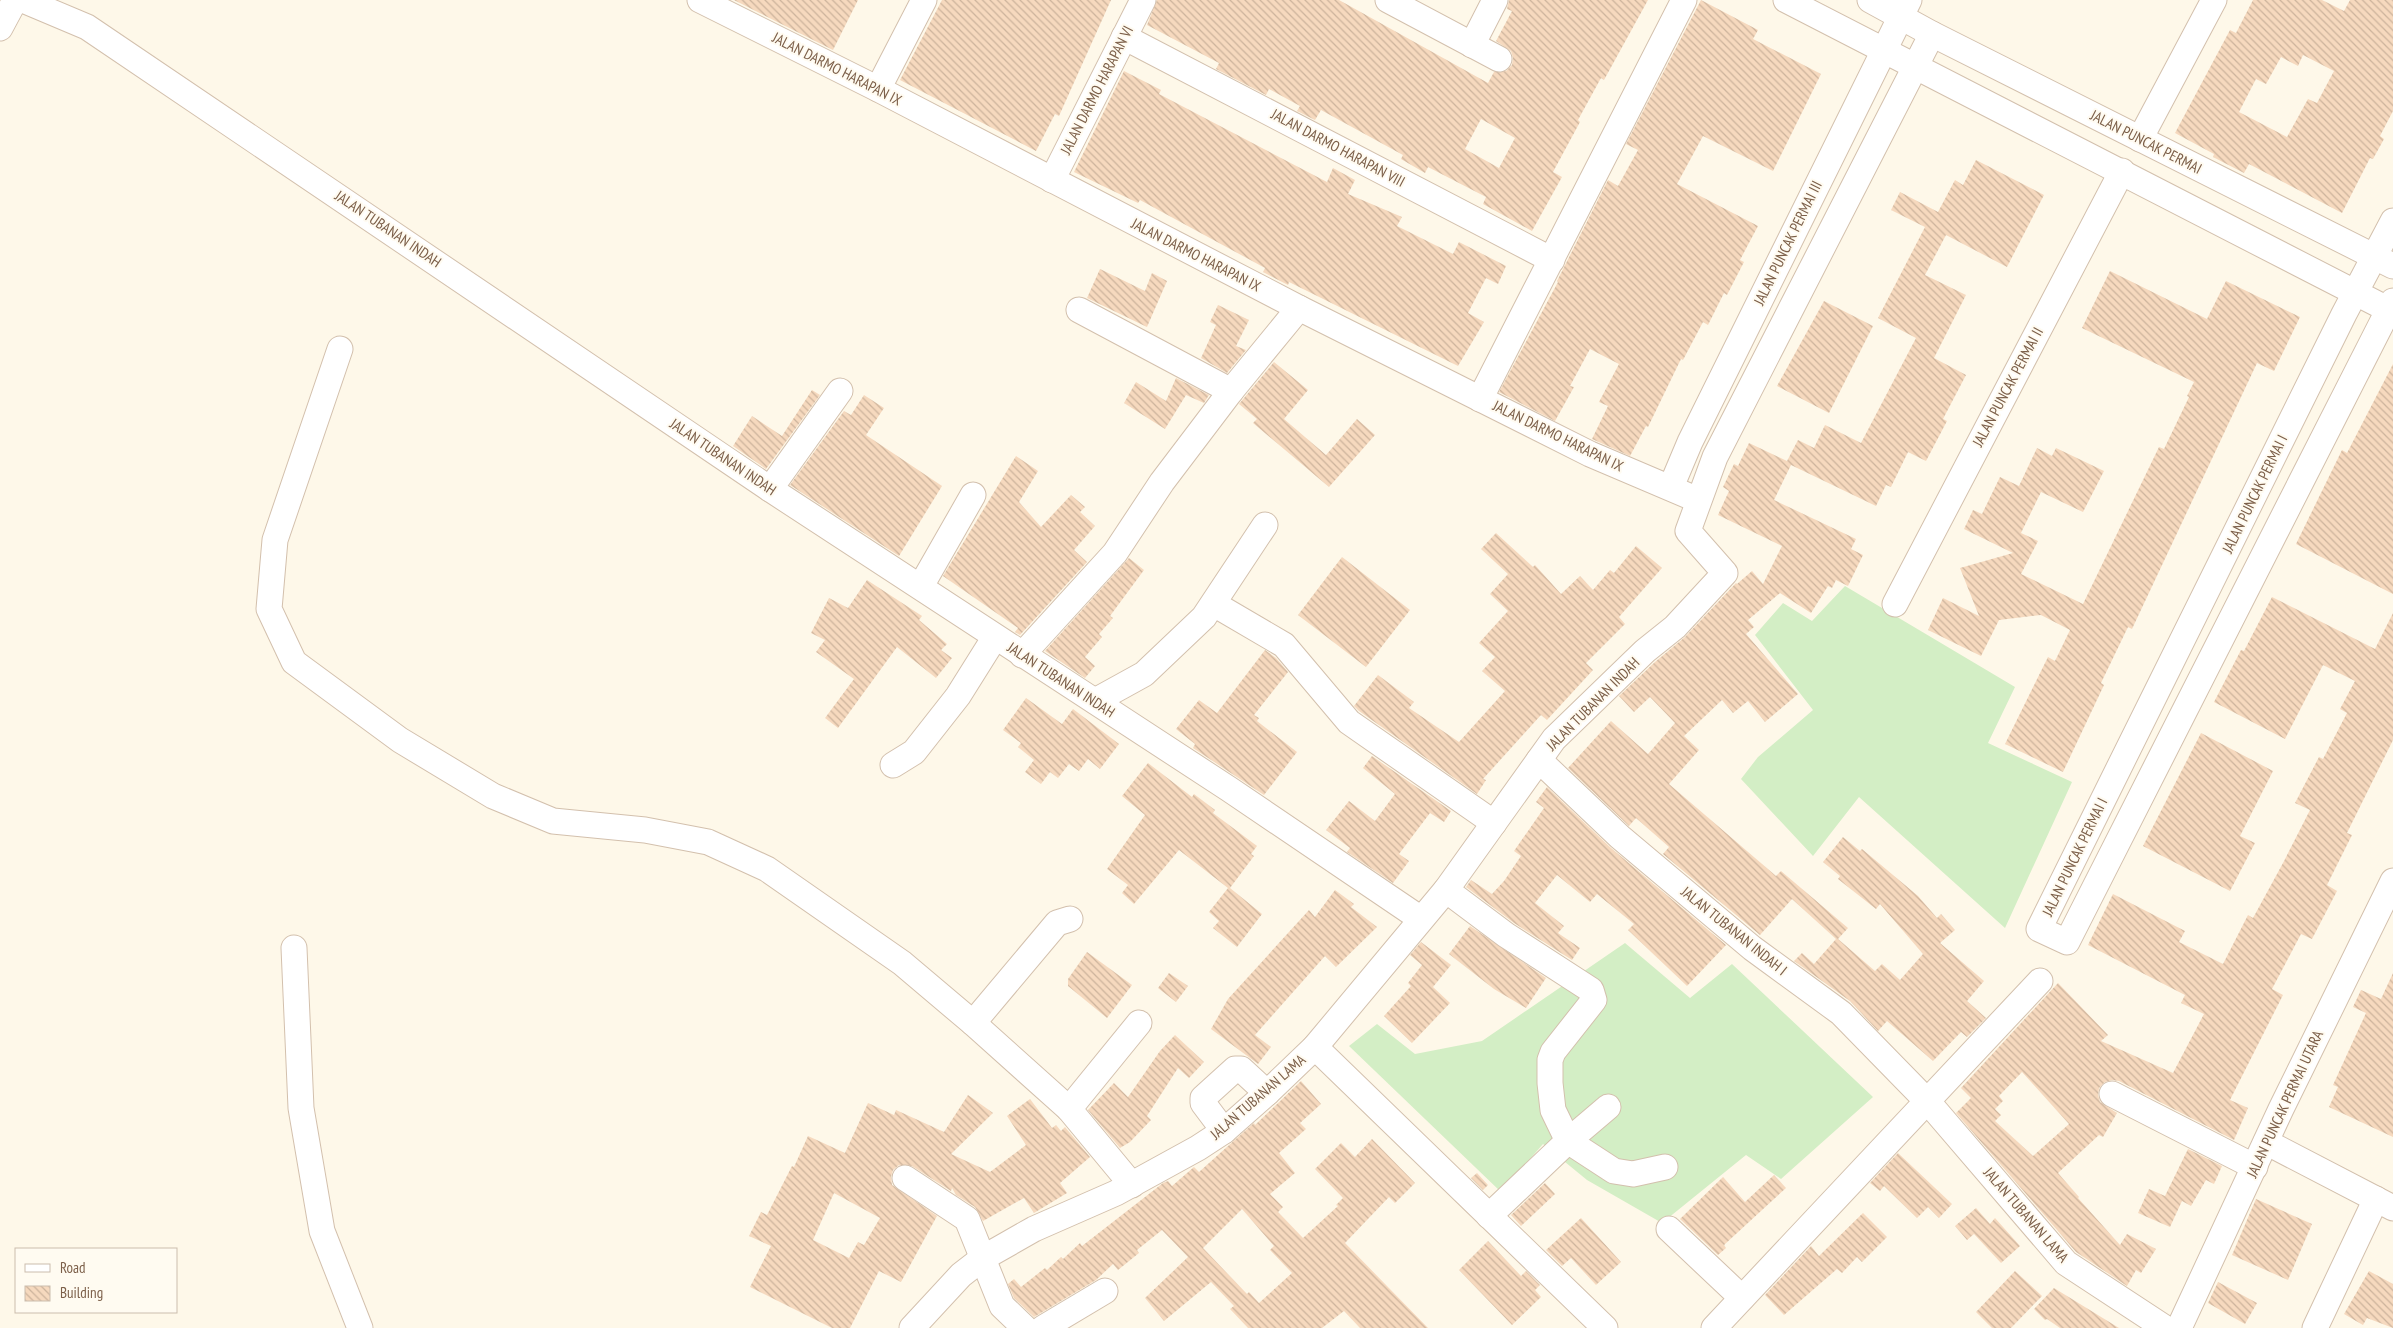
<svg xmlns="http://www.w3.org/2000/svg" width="2393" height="1328" viewBox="0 0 2393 1328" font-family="'PT Sans Narrow',sans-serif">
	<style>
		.grass { fill: #d3eec5 }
		.building { fill: url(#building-back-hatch); fill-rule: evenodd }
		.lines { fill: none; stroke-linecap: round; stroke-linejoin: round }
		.minor-casing { stroke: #d3c0ad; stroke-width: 27 }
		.minor { stroke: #fff; stroke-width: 25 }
		.labels { text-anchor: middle; stroke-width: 4; stroke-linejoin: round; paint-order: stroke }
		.street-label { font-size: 15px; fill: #7c5f49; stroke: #fffbf1 }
	</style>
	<defs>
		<pattern id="building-back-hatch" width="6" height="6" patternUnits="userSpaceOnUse" patternTransform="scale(1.25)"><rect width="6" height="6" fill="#f6d9be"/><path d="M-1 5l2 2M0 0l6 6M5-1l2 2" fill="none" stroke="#ccb39c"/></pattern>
	</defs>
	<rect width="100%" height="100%" fill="#fef8e9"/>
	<!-- grass -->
	<g class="grass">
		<polygon points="1845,586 2015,687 1988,743 2072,782 2005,928 1859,797 1813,856 1741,779 1758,757 1813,710 1755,635 1783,603 1812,621"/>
		<polygon points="1625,943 1690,998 1732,964 1873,1097 1781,1179 1746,1155 1662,1223 1587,1180 1543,1144 1501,1192 1349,1046 1377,1024 1415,1054 1482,1041"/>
	</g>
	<!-- building -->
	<g class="building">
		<polygon points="734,0 858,0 833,50"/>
		<polygon points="942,0 1111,0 1059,116 1055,114 1036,151 900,80"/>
		<path d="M1157 0H1339L1488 83 1494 72 1506 71 1512 65 1513 58 1511 51 1496 41 1512 11 1507 9 1509 0H1648L1604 80 1601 78 1578 120 1580 122 1553 172 1562 177 1532 231 1483 204 1486 197 1428 167 1425 173 1401 159 1403 155 1321 110 1315 120 1297 111 1300 106 1269 89 1266 95 1216 69 1219 63 1147 25ZM1481 119 1515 138 1499 168 1465 149Z"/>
		<polygon points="1701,0 1758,30 1753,39 1821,74 1773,171 1703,136 1677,184 1758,226 1740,260 1744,262 1727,295 1724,293 1708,325 1703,322 1683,360 1681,359 1648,427 1646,426 1630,456 1592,439 1608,406 1599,402 1619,364 1590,349 1570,386 1574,387 1555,421 1499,392 1558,282 1557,281 1608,180 1618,186 1638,150 1626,144"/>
		<path d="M2253 0H2322L2344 11 2350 0H2393V111L2380 136 2384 139 2373 159 2370 158 2342 213 2249 164 2244 173 2213 157 2214 154 2175 133 2230 30 2236 33ZM2303 55 2334 71 2317 103 2308 99 2287 137 2239 112 2256 79 2266 84 2281 57 2298 66Z"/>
		<polygon points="1124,71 1161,90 1159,94 1327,182 1333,168 1355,180 1348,194 1402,217 1397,226 1453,254 1459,242 1506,266 1498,284 1486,278 1468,313 1484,322 1458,366 1289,282 1288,285 1263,272 1265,268 1140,200 1138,203 1074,172"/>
		<polygon points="1976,160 2044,195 2007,267 1946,235 1925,275 1966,295 1934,358 1966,375 1943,419 1947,421 1926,461 1908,452 1891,487 1886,485 1876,506 1791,465 1774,500 1856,539 1851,549 1863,555 1848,586 1836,580 1832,588 1828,586 1811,613 1780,593 1748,620 1754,627 1746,634 1798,694 1765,722 1748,701 1733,713 1722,700 1684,736 1699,750 1669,784 1776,876 1781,871 1848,928 1838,939 1875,971 1882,964 1900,980 1923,954 1880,904 1876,909 1838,879 1840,876 1823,862 1843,837 1860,851 1862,849 1918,896 1937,918 1941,914 1955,930 1940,943 1984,981 1967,1001 1986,1018 1967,1037 1961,1032 1933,1061 1887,1021 1878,1031 1850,1001 1794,961 1802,953 1814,964 1836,939 1792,899 1760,935 1663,854 1669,847 1636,818 1629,826 1568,768 1611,721 1648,754 1675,723 1650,697 1634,712 1619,696 1655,662 1685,637 1736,583 1737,584 1752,571 1763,584 1782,546 1718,515 1729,491 1723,487 1734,464 1738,466 1749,443 1787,461 1798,440 1814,448 1825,425 1861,443 1916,338 1878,318 1925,227 1891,210 1900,192 1938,212 1955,180 1963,185"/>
		<polygon points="1100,269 1145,291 1152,273 1167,281 1147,327 1087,298"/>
		<polygon points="2110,271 2207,319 2226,281 2300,317 2274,371 2257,363 2132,629 2128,627 2101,683 2104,685 2063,772 2005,744 2048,657 2055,661 2070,630 2041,615 1999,620 1981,656 1928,630 1943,598 1979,616 1960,568 2013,553 1964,529 1973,510 1982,514 2000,477 2019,486 2037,448 2052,456 2056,448 2104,471 2083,512 2041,492 2021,533 2038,541 2021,574 2083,604 2159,447 2164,449 2189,397 2187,396 2194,382 2082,328"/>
		<polygon points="1824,301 1873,326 1829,413 1777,386"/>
		<polygon points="1218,305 1249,320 1236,346 1246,350 1227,373 1201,358 1216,325 1210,322"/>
		<polygon points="1274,362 1308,390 1284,419 1326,455 1357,419 1375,435 1329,487 1253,423 1257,419 1239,404"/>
		<polygon points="2393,364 2393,594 2296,544 2342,450 2347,453"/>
		<polygon points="1176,378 1209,395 1204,403 1186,395 1165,429 1124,403 1136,382 1166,401"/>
		<polygon points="812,390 820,395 766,469 733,446 752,416 782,436"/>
		<polygon points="864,395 884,408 866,435 942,486 899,556 790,485 844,411 851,415"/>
		<polygon points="1016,456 1038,471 1019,502 1041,527 1071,495 1085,507 1080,512 1095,526 1074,550 1087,562 1020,635 1015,632 1018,628 943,576"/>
		<polygon points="1496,533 1533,567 1535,565 1561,594 1580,576 1593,590 1610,570 1614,573 1636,546 1662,568 1619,617 1625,624 1586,663 1593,670 1547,720 1541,715 1483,779 1486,780 1477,794 1359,711 1354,706 1378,675 1414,702 1409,708 1459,742 1505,691 1482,671 1495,657 1479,643 1508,611 1490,594 1508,574 1481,549"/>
		<polygon points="1342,557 1410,610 1366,667 1298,615"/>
		<polygon points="1129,558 1144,570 1110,616 1113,618 1099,634 1102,637 1085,657 1095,666 1085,678 1045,651"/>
		<polygon points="867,580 922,616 919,620 947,644 941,650 952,658 936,678 897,647 838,728 825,718 854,679 816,652 825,640 811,633 829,598 848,608"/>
		<path d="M2272 597 2375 649 2393 613V740L2347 833 2352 835 2327 885 2337 891 2312 939 2301 934 2272 989 2283 995 2230 1100 2248 1108 2234 1140 2119 1081 2112 1080 2105 1082 2099 1088 2098 1095 2100 1102 2117 1113 2103 1137 2099 1135 2058 1173 2079 1197 2078 1198 2120 1245 2127 1234 2156 1249 2141 1273 2136 1270 2127 1286 2076 1252 1956 1113 1971 1098 1961 1088 2058 983 2108 1035 2101 1041 2173 1073 2204 1014 2181 1003 2185 995 2088 945 2113 894 2185 931 2179 942 2223 964 2248 915 2253 918 2283 863 2310 810 2295 803 2319 757 2323 759 2347 713 2340 709 2355 681 2323 665 2285 739 2214 702 2241 650 2244 651ZM2022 1072 2069 1124 2033 1156 1995 1121 2001 1115 1995 1109 2003 1101 1999 1096Z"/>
		<polygon points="1265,650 1276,658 1288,672 1254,715 1259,718 1257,721 1297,752 1264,795 1193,748 1195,744 1176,729 1199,700 1217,713"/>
		<polygon points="1026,698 1062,724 1073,709 1119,744 1100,769 1088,759 1079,771 1069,764 1058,778 1050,772 1041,784 1025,772 1034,760 1018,747 1021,743 1003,730"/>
		<polygon points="2201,733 2273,771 2240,836 2255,843 2230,891 2143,846"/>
		<polygon points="1372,756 1451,811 1444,822 1430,813 1399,854 1409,861 1393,883 1347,852 1350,848 1326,830 1349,801 1375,821 1395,794 1363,768"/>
		<polygon points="1148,763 1192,797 1194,794 1215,810 1213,813 1257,846 1251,854 1254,856 1230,888 1262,914 1237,947 1213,928 1219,921 1209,912 1228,888 1179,850 1134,904 1122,893 1128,885 1107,869 1145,815 1122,796"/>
		<polygon points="1547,787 1611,848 1726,945 1687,986 1628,930 1634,924 1597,894 1590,902 1557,875 1535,903 1564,926 1558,933 1580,948 1572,960 1514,923 1466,887 1471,880 1492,894 1504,881 1521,856 1514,851 1544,808 1536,802"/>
		<polygon points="1335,890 1354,904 1351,907 1377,927 1336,967 1325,956 1255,1035 1271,1047 1258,1064 1211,1029 1228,999 1309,910 1315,917"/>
		<polygon points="1470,926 1546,978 1526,1008 1494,989 1449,954"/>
		<polygon points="1421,942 1451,965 1433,987 1450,1003 1412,1043 1384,1016 1411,986 1408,983 1422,965 1410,955"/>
		<polygon points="1087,952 1132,985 1107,1018 1068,986 1068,979"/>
		<polygon points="1169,973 1188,986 1176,1002 1158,988"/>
		<polygon points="2393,973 2393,1137 2329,1107 2338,1087 2333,1085 2366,1013 2353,1007 2361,990 2381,999"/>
		<polygon points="1175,1035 1204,1062 1189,1078 1178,1068 1147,1116 1151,1120 1130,1142 1120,1148 1088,1110 1114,1083 1128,1097 1160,1051"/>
		<path d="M1301 1081 1321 1104 1300 1123 1306 1129 1279 1153 1295 1173 1270 1194 1283 1207 1278 1212 1303 1238 1338 1206 1336 1205 1343 1198 1315 1169 1341 1143 1355 1157 1372 1139 1415 1183 1395 1203 1389 1197 1345 1243 1428 1328H1360L1344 1311 1322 1328H1248L1230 1309 1234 1306 1211 1282 1164 1321 1145 1298 1188 1257 1162 1230 1137 1250 1139 1253 1118 1270 1113 1264 1096 1280 1034 1317 1014 1298 1008 1284 1014 1279 1021 1287 1045 1268 1047 1270 1061 1257 1063 1259 1080 1243 1082 1246 1163 1183 1168 1181 1172 1186 1194 1167 1199 1172 1228 1146 1254 1123 1255 1125ZM1242 1209 1274 1246 1270 1250 1292 1273 1259 1303 1249 1292 1247 1294 1203 1248Z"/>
		<path d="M968 1095 993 1113 951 1154 990 1172 1026 1145 1007 1116 1030 1099 1052 1128 1056 1125 1061 1131 1065 1127 1090 1157 1060 1183 1067 1193 1034 1213 1024 1198 983 1221 975 1207 956 1195 952 1188 951 1191 912 1166 899 1165 893 1170 891 1177 892 1185 937 1216 901 1282 879 1271 850 1328H832L750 1287 771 1246 749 1236 761 1212 767 1215 792 1166 794 1167 808 1136 845 1153 868 1103 894 1115 896 1110 944 1132ZM834 1193 880 1218 864 1245 858 1242 849 1258 813 1240Z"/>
		<polygon points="2188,1149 2222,1166 2214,1184 2206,1180 2191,1206 2182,1201 2170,1227 2138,1213 2149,1189 2165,1196"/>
		<polygon points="1898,1153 1952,1204 1939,1218 1928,1207 1917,1218 1884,1186 1880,1191 1870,1183"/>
		<polygon points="1477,1173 1488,1185 1483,1190 1471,1178"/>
		<polygon points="1774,1175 1786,1188 1724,1245 1726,1248 1718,1255 1680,1219 1723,1177 1745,1202"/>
		<polygon points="1545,1183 1555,1194 1521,1226 1511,1215"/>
		<polygon points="2256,1199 2312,1224 2288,1280 2232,1255"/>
		<polygon points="1976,1208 1990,1224 1995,1218 2020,1246 2001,1263 1974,1234 1967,1240 1955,1226"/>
		<polygon points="1863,1213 1887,1237 1862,1262 1857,1257 1842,1273 1837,1269 1784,1315 1765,1295 1811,1246 1819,1256"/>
		<polygon points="1581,1218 1621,1262 1596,1285 1571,1258 1562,1266 1546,1250"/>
		<polygon points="1488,1241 1521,1276 1526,1271 1540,1285 1535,1290 1541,1297 1512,1325 1459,1270"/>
		<polygon points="2015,1271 2042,1296 2011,1328 1992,1328 1976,1312"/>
		<polygon points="2369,1271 2393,1284 2393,1328 2367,1318 2363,1325 2344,1314"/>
		<polygon points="2218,1282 2257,1303 2245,1324 2208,1303"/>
		<polygon points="2054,1288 2119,1328 2060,1328 2047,1319 2045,1320 2034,1309"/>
	</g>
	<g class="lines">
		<!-- minor casing -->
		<g class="minor-casing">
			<g id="minor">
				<polyline points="23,0 87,27 770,489 1229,789 1421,919"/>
				<polyline points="700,0 878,89 1299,308 1590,454 1698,500"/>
				<polyline points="1388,0 1499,59"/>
				<polyline points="1786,0 2393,312"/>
				<polyline points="1870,0 1932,34 2393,266"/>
				<polyline points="0,28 15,0"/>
				<polyline points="1124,37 1552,260"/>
				<polyline points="1472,45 1495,0"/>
				<polyline points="878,89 924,0"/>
				<polyline points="2140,139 2214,0"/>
				<polyline points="1052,180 1143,0"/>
				<polyline points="2393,221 2344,314 2039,929 2067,942 2393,301"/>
				<polyline points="1079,310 1231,391"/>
				<polyline points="340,349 275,540 269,609 294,662 400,740 493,796 553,821 645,830 708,842 767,869 902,963 973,1023 1069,1109 1132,1185"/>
				<polyline points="1480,399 1684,0"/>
				<polyline points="1671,487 1690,442 1909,0"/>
				<polyline points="770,489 840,391"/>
				<polyline points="921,586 973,495"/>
				<polyline points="1214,604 1284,645 1349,722 1494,823"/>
				<polyline points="1895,604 2122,171"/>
				<polyline points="1022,655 1115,553 1162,482 1231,391 1299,308"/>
				<polyline points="1095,701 1144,674 1204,617 1265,525"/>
				<polyline points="1539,760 1620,837 1752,948 1841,1013 1928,1102 2066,1263 2165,1328"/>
				<polyline points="893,765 914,752 958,696 995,637"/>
				<polyline points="1446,890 1506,935 1591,990 1594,1000 1553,1052 1550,1060 1550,1083 1553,1110 1568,1141 1614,1171 1633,1174 1665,1167"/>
				<polyline points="294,948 301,1108 322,1231 360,1328"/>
				<polyline points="973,1023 1057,923 1070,919"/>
				<polyline points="1315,1047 1605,1328"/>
				<polyline points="2112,1094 2255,1167"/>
				<polyline points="1069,1109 1139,1023"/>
				<polyline points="1224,1131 1203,1103 1203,1098 1235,1069 1241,1069 1267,1093"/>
				<polyline points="2266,1142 2393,1208"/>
				<polyline points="905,1178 967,1219 1002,1306 1025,1328"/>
				<polyline points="1489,1216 1568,1141 1608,1107"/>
				<polyline points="1669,1229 1742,1298"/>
				<polyline points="912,1328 961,1275 983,1258 1034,1229 1116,1193 1198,1148 1224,1131 1267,1093 1315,1047 1446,890 1554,739 1645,651 1675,627 1725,573 1688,531 1715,457 1932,34"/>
				<polyline points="1043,1328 1105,1291"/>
				<polyline points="1714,1328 2040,981"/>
				<polyline points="2179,1328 2281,1109 2393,881"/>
				<polyline points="2315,1328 2376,1199"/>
			</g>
		</g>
		<!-- minor -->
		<use href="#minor" class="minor"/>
	</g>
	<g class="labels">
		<!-- street labels -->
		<g class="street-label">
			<text transform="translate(837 69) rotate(27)" y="5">JALAN DARMO HARAPAN IX</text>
			<text transform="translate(1097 90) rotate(-63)" y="5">JALAN DARMO HARAPAN VI</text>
			<text transform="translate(2146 142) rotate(27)" y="5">JALAN PUNCAK PERMAI</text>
			<text transform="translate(1338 148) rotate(28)" y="5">JALAN DARMO HARAPAN VIII</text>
			<text transform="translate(388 229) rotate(34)" y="5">JALAN TUBANAN INDAH</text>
			<text transform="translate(1788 243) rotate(-64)" y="5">JALAN PUNCAK PERMAI III</text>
			<text transform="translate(1196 255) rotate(27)" y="5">JALAN DARMO HARAPAN IX</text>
			<text transform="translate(2008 387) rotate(-62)" y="5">JALAN PUNCAK PERMAI II</text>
			<text transform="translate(1558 436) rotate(26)" y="5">JALAN DARMO HARAPAN IX</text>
			<text transform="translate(723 457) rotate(34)" y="5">JALAN TUBANAN INDAH</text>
			<text transform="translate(2255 494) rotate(-64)" y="5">JALAN PUNCAK PERMAI I</text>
			<text transform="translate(1061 680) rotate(33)" y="5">JALAN TUBANAN INDAH</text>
			<text transform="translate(1593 704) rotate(-45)" y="5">JALAN TUBANAN INDAH</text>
			<text transform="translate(2075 857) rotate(-64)" y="5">JALAN PUNCAK PERMAI I</text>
			<text transform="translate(1734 931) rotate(39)" y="5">JALAN TUBANAN INDAH I</text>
			<text transform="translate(1258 1097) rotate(-41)" y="5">JALAN TUBANAN LAMA</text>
			<text transform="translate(2285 1104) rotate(-65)" y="5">JALAN PUNCAK PERMAI UTARA</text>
			<text transform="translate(2026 1215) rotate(49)" y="5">JALAN TUBANAN LAMA</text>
		</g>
	</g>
	<!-- legend -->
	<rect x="15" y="1248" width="162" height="65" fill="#fffbf1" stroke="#cbbdae"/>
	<rect x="25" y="1264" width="25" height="8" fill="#ffffff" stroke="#cbbdae"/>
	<text x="60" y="1273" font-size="15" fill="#7c5f49">Road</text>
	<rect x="25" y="1286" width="25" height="15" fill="url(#building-back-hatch)" stroke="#cbbdae"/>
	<text x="60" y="1298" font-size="15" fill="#7c5f49">Building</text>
</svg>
